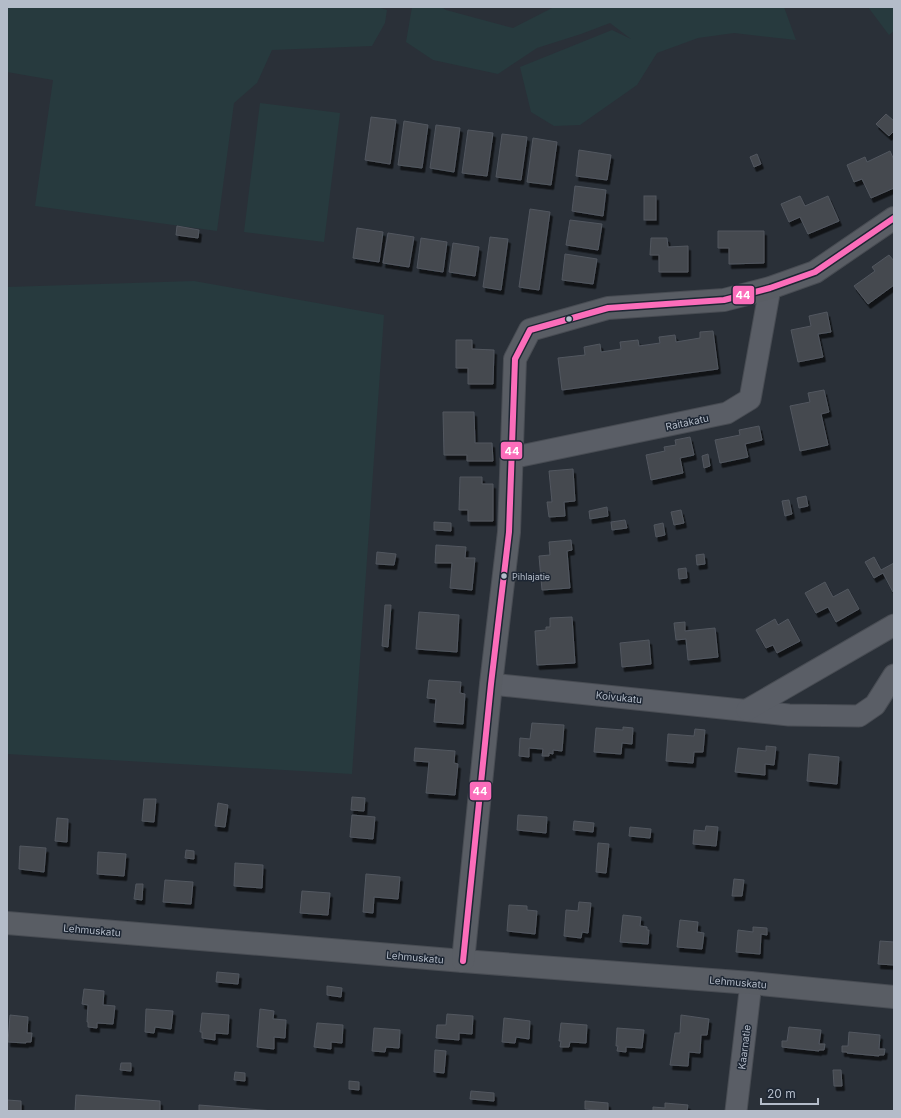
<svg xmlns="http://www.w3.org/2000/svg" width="901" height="1118" viewBox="0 0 901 1118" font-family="Inter,sans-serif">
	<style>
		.green { fill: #273a3e }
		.building { fill: #444950; stroke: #52575f; filter: url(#shadow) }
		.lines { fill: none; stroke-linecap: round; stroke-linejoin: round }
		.street-casing { stroke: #484c53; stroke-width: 23 }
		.secondary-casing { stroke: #484c53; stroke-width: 24 }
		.street { stroke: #5a5e66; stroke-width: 21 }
		.secondary { stroke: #595d64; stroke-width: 22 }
		.bus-1-casing { stroke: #1d2633; stroke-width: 9 }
		.bus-1 { stroke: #fb6dba; stroke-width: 6 }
		.bus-dot { fill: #b4bcc9; stroke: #1d2633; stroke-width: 1.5 }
		.labels { text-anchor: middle; stroke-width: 3; stroke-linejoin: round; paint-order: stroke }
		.bus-label { font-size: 9px; fill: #b4bcc9; stroke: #1d2633; text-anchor: start }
		.street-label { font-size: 10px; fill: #b4bcc9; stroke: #1d2633 }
		.line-badge { stroke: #1d2633; stroke-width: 1.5 }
		.badge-label { font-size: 11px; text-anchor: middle; font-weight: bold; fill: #fff }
	</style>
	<defs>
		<filter id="shadow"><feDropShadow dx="2.5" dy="4.5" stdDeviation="0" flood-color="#0009"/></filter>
	</defs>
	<rect width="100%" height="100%" fill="#2a3038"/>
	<!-- green -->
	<g class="green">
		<polygon points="7,7 377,7 387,10 385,23 372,46 272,50 257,83 234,103 217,231 35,206 53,80 7,72"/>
		<polygon points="412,7 441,7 446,10 513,28 554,7 784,7 796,40 734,33 698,38 657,53 637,85 580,125 554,126 531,112 520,67 612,30 631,39 610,23 581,34 537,48 498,74 433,60 406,42"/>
		<polygon points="868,7 894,7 894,31 889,35"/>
		<polygon points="260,103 340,113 324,242 244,232"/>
		<polygon points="194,281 384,315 352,774 7,754 7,287"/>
	</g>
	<!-- building -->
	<g class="building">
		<polygon points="886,114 894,121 894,131 889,136 876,124"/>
		<polygon points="371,117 396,120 390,164 365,160"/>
		<polygon points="404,121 428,125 422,168 398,165"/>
		<polygon points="436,125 460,128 454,172 430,168"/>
		<polygon points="468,130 493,133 487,176 462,173"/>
		<polygon points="502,134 527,137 521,180 496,177"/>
		<polygon points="533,138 557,142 551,185 527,182"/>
		<polygon points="579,150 611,155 607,180 576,176"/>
		<polygon points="890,151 894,160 894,188 871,198 862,179 854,182 847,165 865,157 867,162"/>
		<polygon points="757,154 761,164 754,167 750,157"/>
		<polygon points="575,186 606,190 603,216 572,211"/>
		<rect x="644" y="196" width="12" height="24"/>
		<polygon points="800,196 805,206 828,196 839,221 808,234 800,217 789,222 781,204"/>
		<polygon points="530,209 550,212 539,290 519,287"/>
		<polygon points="570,220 602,224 598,250 566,245"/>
		<polygon points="177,226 199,230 198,238 176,235"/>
		<polygon points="357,228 383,232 379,262 353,258"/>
		<polygon points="718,231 764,231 764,263 729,264 729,248 718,248"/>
		<polygon points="388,233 414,237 409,267 383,263"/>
		<polygon points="490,237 508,239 501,290 483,287"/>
		<polygon points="421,238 447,242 443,272 417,268"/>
		<polygon points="651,238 667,238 668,247 688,246 688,272 659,272 659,255 650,255"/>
		<polygon points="453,243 479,247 475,276 449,272"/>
		<polygon points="565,254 597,259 593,284 562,280"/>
		<polygon points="889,255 894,261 894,285 868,304 854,286 875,271 872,267"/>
		<polygon points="827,312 831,332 818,334 823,357 798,362 791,330 811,326 809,316"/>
		<polygon points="713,331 718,369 562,390 558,358 585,355 584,347 600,344 601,352 621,349 620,342 638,340 639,346 660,343 659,337 675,335 676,342 700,338 700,332"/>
		<polygon points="456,340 472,340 472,349 494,350 493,384 468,384 468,368 456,368"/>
		<polygon points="824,390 829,412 821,414 828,445 800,451 790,406 810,402 808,393"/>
		<polygon points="443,412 474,412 475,443 492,443 493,461 467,461 467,455 444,455"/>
		<polygon points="759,426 762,440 745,444 748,457 720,463 715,440 740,435 739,430"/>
		<polygon points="690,437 694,455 680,458 683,473 651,480 646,455 665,451 664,447 676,445 675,440"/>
		<polygon points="708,454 710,466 704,468 702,456"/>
		<polygon points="573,469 575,501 564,502 565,516 549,517 547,502 552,502 549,471"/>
		<polygon points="460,477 482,477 482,484 493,484 493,521 468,521 468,510 459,510"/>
		<polygon points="806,496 808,506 799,508 797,498"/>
		<polygon points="789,500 792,514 785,516 782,501"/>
		<polygon points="607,507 608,516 590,519 589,511"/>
		<polygon points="681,510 684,523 674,525 671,512"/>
		<polygon points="625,520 627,528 612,530 611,522"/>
		<polygon points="434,522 451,523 451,531 434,530"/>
		<polygon points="663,523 665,535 656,537 654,525"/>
		<polygon points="571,540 572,550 567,551 570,588 542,590 539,556 550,555 549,542"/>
		<polygon points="436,545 466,547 465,558 475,558 472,590 450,588 452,563 435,563"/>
		<polygon points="377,552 396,554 394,565 376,564"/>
		<polygon points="704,554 705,564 697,565 696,555"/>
		<polygon points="874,557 881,570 894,563 894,591 893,592 883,573 874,578 865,562"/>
		<polygon points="686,568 687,578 679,579 678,569"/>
		<polygon points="825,582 833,597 848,589 859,609 836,622 828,607 816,613 805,593"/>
		<polygon points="385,605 391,605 388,647 382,646"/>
		<polygon points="419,612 459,615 457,652 416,649"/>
		<polygon points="572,617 575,663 537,665 535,631 546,630 546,627 550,627 550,618"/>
		<polygon points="775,619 778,625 788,619 800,641 777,653 773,645 766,648 756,630"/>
		<polygon points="685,622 685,631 715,628 718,657 688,660 686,639 676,640 674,623"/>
		<polygon points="649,640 651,664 622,667 620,643"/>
		<polygon points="429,680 461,682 460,693 465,694 463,724 434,722 436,699 427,698"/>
		<polygon points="532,723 564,725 562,751 553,750 553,754 549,753 549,756 542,756 543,749 529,748 529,757 519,756 520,738 530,739"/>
		<polygon points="623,727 633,728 632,744 622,743 621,754 594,752 596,728 623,730"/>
		<polygon points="695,729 705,730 703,752 694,752 693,763 666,761 668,734 694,736"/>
		<polygon points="766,746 776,747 774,765 765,764 765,775 735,772 738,748 766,751"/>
		<polygon points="415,748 455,751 454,763 458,764 455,795 426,793 429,762 414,761"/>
		<polygon points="809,754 839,757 837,784 807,781"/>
		<polygon points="352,797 365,798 364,811 351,810"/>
		<polygon points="144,799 156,799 154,822 142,821"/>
		<polygon points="218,803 228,805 225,827 215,826"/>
		<polygon points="352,815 375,817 373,839 350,837"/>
		<polygon points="518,815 547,817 546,833 517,830"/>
		<polygon points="57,818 68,819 67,842 55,841"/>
		<polygon points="574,821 594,823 593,832 573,830"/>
		<polygon points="706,826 718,827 716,846 693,844 694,830 705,831"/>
		<polygon points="630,827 651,829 650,838 629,836"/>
		<polygon points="598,843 609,844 606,873 596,872"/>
		<polygon points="20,846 46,848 44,872 19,869"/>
		<polygon points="186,850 194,851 194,859 185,858"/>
		<polygon points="98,852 126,854 124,876 97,874"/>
		<polygon points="235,863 263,865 262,888 234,886"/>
		<polygon points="366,874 400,877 398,899 374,897 373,913 363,912"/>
		<polygon points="734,879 744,880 742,896 732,896"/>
		<polygon points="165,880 193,882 191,904 163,902"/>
		<polygon points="136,884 143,884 142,900 134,899"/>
		<polygon points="302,891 330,893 328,915 300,913"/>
		<polygon points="579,902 591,903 588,933 582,932 581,938 564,936 566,910 578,911"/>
		<polygon points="509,905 527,906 527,910 537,911 535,934 507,931"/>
		<polygon points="623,915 641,917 640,926 647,927 647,930 649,930 648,944 620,942"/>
		<polygon points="680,920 698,922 697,932 704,933 702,949 677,947"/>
		<polygon points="753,927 767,928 767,935 761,934 760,954 736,952 738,930 753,932"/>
		<polygon points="880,941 894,942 894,965 878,964"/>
		<polygon points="217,972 239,974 238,984 216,982"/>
		<polygon points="327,986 342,988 341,997 327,995"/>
		<polygon points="84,989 104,991 103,1005 115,1006 113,1024 97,1023 97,1028 88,1027 88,1022 87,1022 88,1005 82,1004"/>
		<polygon points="146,1009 173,1011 171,1029 155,1027 154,1033 145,1032"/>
		<polygon points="260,1009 274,1011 273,1019 286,1020 285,1038 274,1037 274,1049 257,1047"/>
		<polygon points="202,1013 229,1015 228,1034 215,1033 215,1040 202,1038 202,1032 200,1032"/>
		<polygon points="447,1014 473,1016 472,1034 459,1033 459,1040 436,1038 437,1025 446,1025"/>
		<polygon points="10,1015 28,1017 27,1033 32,1033 31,1042 26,1042 26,1043 8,1042"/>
		<polygon points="681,1015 709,1019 707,1035 701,1035 700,1053 689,1052 688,1066 670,1065 675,1033 680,1033"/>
		<polygon points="504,1018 530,1021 529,1039 516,1037 515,1043 502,1042"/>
		<polygon points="317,1023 343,1025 342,1043 331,1042 331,1049 314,1047"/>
		<polygon points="561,1023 587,1025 586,1043 570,1042 569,1047 560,1047 561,1041 559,1041"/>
		<polygon points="789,1027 821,1030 819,1044 825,1044 824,1050 819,1050 819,1051 782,1047 782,1041 787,1041"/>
		<polygon points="374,1028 400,1030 399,1048 386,1047 385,1052 372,1051"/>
		<polygon points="617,1028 644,1030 642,1048 626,1047 626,1052 617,1051 618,1046 616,1046"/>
		<polygon points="849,1032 880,1035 879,1049 885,1049 884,1055 879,1055 879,1056 847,1053 847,1052 842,1052 842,1046 848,1046"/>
		<polygon points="435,1050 446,1051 444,1073 434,1072"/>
		<polygon points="121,1063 131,1063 131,1071 120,1070"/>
		<polygon points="833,1070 841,1070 842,1086 834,1086"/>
		<polygon points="235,1072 245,1073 245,1081 234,1080"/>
		<polygon points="349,1081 359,1082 359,1090 349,1089"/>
		<polygon points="471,1091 494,1093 494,1101 470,1099"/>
		<polygon points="76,1095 160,1101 160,1111 75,1111"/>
		<polygon points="7,1100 21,1101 21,1111 7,1111"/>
		<polygon points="585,1101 608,1103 608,1111 585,1109"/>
		<polygon points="665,1103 688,1105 687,1111 653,1111 653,1107 665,1108"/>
		<polygon points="199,1105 274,1111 199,1111"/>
	</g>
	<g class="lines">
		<!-- street casing -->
		<g class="street-casing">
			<g id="street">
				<polyline points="511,458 727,413 750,399 770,288"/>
				<polyline points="491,684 789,715 859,716 875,705 894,675"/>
				<polyline points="747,710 894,625"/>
				<polyline points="736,1111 751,983"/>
			</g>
		</g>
		<!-- secondary casing -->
		<g class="secondary-casing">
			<g id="secondary">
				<polyline points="7,923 463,961 751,983 894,997"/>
				<polyline points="463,961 491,684 509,532 515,359 530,330 608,308 724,300 770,288 815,272 894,218"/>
			</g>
		</g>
		<!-- street -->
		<use href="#street" class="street"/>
		<!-- secondary -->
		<use href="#secondary" class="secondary"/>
		<!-- bus-1 casing -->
		<g class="bus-1-casing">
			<polyline id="bus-1" points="463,961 491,684 509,532 515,359 530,330 608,308 724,300 770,288 815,272 894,218"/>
		</g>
		<!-- bus-1 -->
		<use href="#bus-1" class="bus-1"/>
	</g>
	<!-- markers -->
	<g class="bus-dot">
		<circle cx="569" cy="319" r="3.5"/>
		<circle cx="504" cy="576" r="3.5"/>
	</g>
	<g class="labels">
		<!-- bus labels -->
		<g class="bus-label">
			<text x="512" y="580">Pihlajatie</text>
		</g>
		<!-- street labels -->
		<g class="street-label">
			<text transform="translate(687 422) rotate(-12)" y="4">Raitakatu</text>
			<text transform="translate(619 697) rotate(6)" y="4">Koivukatu</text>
			<text transform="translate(92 930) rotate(5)" y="4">Lehmuskatu</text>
			<text transform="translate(415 957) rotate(5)" y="4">Lehmuskatu</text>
			<text transform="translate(738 982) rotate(5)" y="4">Lehmuskatu</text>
			<text transform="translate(744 1047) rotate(-83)" y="4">Kaarnatie</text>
		</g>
	</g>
	<g class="line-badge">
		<rect x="732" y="285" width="23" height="20" rx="4" fill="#fb6dba"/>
		<rect x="500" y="441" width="23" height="19" rx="4" fill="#fb6dba"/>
		<rect x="469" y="781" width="23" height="20" rx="4" fill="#fb6dba"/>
	</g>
	<g class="badge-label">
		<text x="743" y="299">44</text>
		<text x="512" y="455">44</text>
		<text x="480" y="795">44</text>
	</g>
	<!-- border -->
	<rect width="901" height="1118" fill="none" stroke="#b4bcc9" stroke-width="16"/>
	<!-- scale -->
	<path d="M761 1098v6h57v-6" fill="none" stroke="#b4bcc9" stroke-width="2"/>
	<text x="767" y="1098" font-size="12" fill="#b4bcc9" stroke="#1d2633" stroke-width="3" paint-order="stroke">20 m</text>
</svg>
